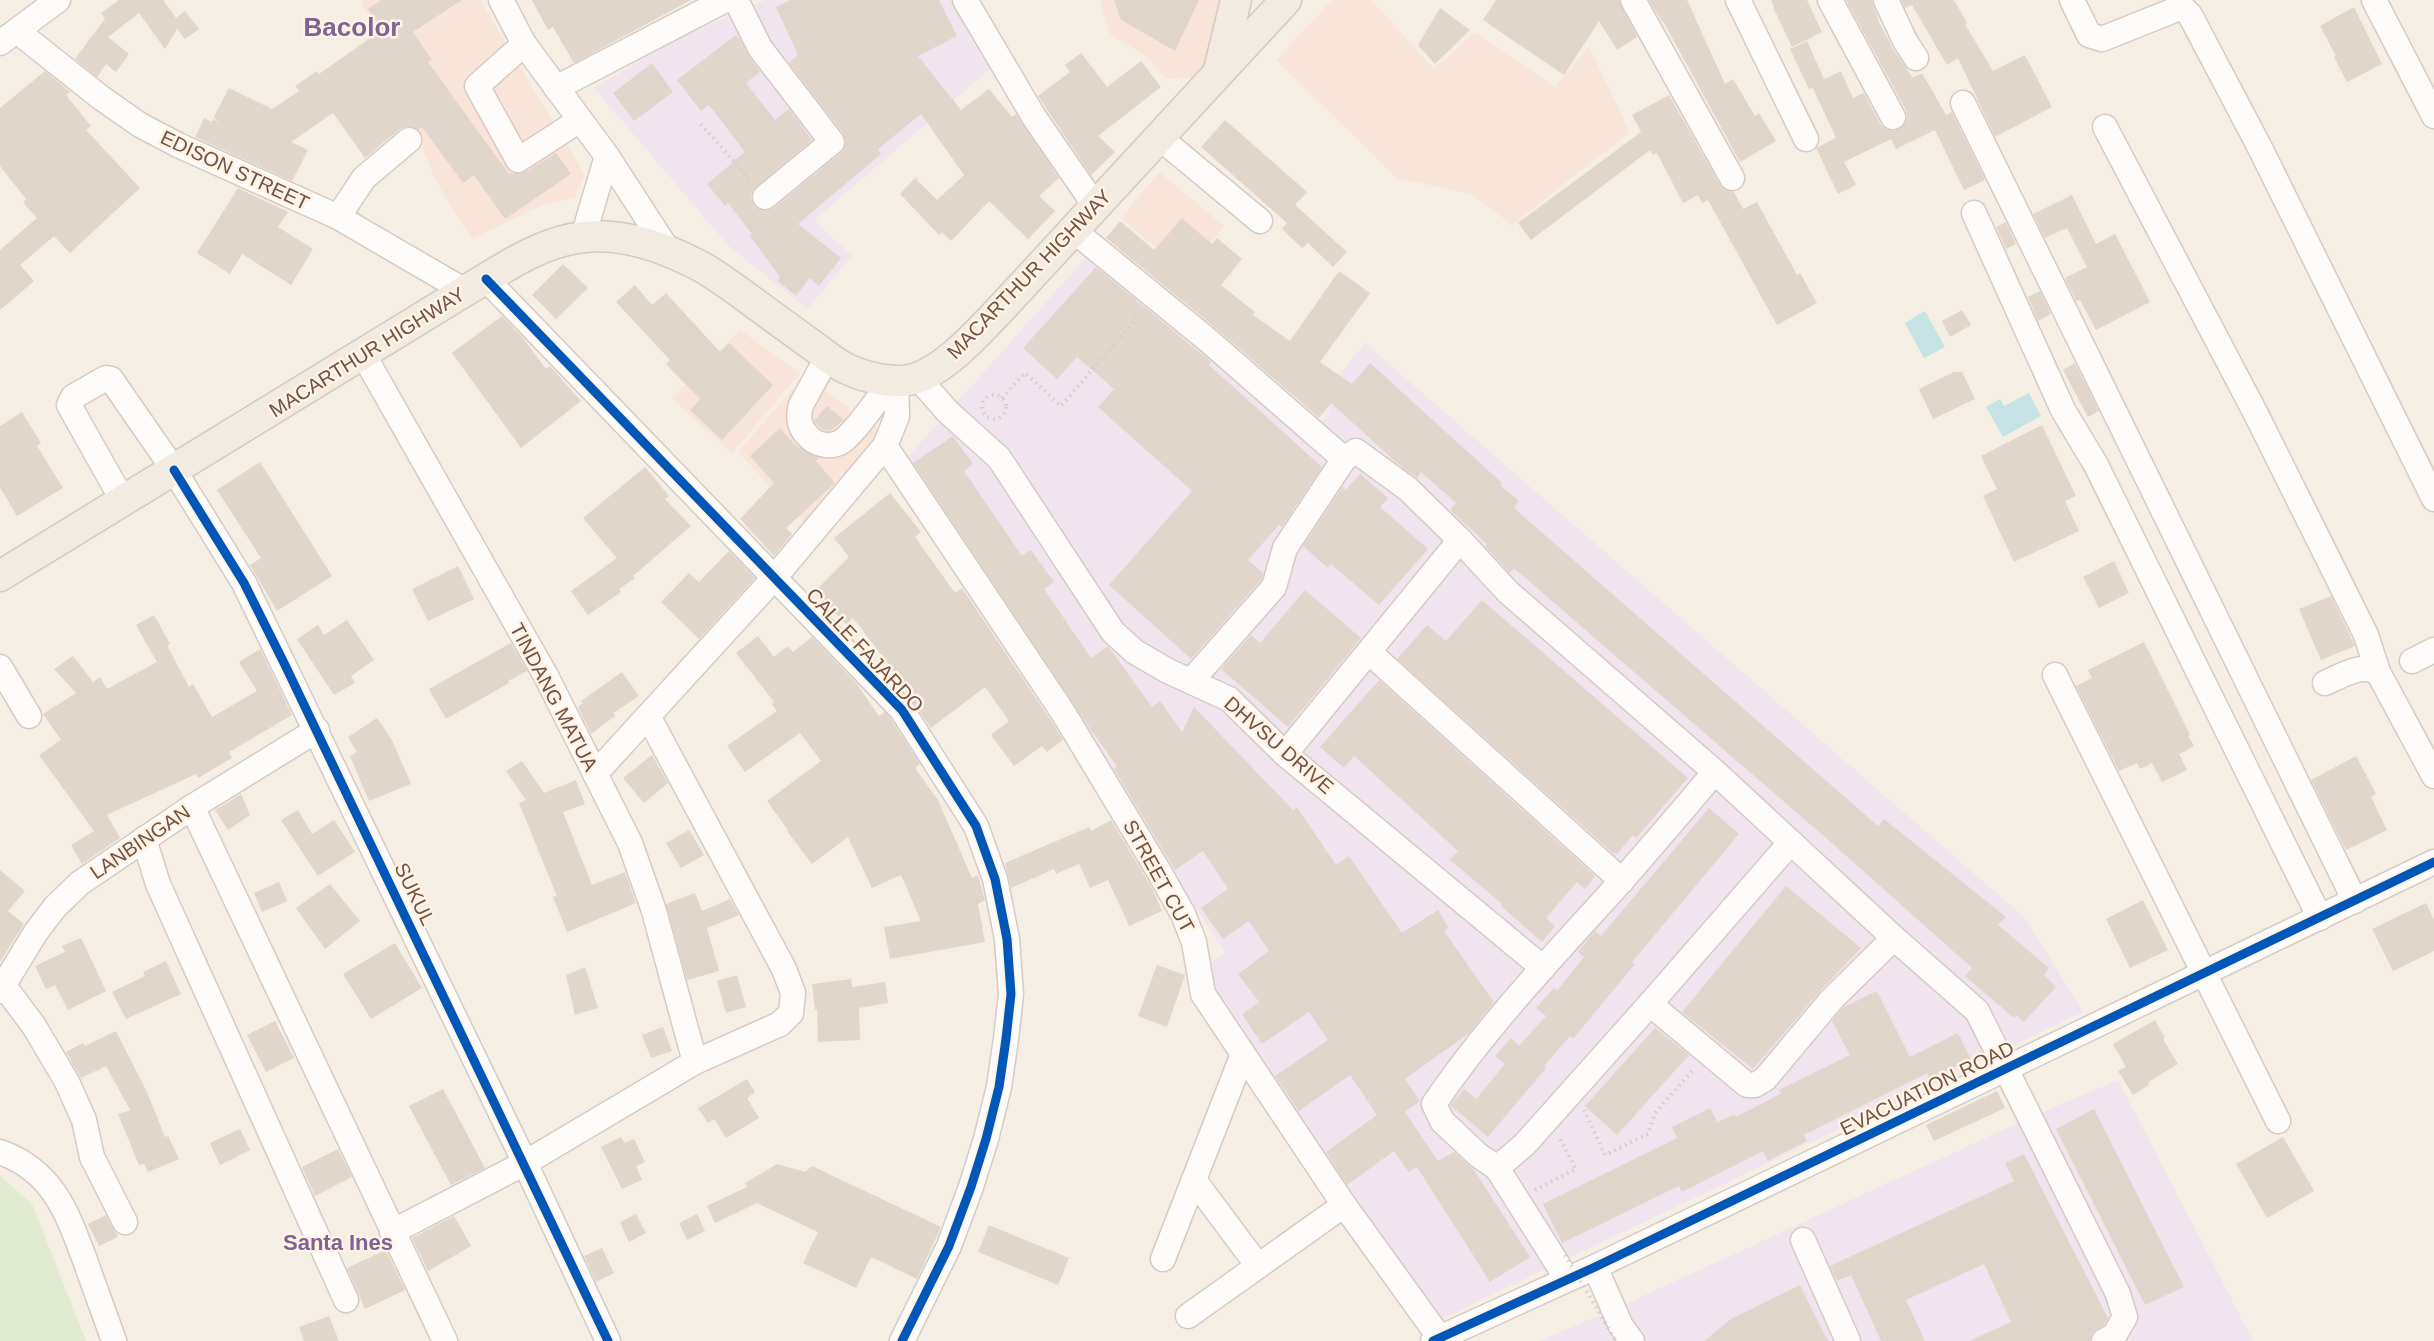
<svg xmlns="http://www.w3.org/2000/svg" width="2434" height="1341" viewBox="0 0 2434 1341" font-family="Arial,sans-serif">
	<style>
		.commercial { fill: #f9e4d9 }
		.education { fill: #f0e4ef }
		.green { fill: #e1ebcf }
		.water { fill: #c6e4e5 }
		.building { fill: #e1d6cc }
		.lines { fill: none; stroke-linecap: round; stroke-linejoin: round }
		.minor-casing { stroke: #d6cbc3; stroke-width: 27 }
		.major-casing { stroke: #d4c9c3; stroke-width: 33 }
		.path { stroke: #d7ccc8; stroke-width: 4; stroke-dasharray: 1.5 4.5; stroke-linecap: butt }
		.minor { stroke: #fefcfb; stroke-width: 24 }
		.major { stroke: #f1ebe2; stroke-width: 30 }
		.path-bridge { stroke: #d7ccc8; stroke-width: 4; stroke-dasharray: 1.5 4.5; stroke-linecap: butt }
		.cycleway-casing { stroke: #fff3e4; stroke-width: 13 }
		.cycleway { stroke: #0057b8; stroke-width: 9 }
		.labels { text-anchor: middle; stroke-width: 5; stroke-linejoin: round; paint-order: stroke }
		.street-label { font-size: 20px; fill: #725346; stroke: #fff3e4 }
		.quarter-label { font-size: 22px; font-weight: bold; fill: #816196; stroke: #fff3e4 }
		.district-label { font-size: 26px; font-weight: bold; fill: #816196; stroke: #fff3e4 }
	</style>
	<rect width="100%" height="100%" fill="#f5eee4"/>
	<!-- commercial -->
	<g class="commercial">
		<polygon points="362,0 480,0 585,175 575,197 543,205 472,239 436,181 416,133 356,47 373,35"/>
		<polygon points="1100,0 1227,0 1206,77 1167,79 1147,57 1110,34"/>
		<polygon points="1332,0 1371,0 1434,69 1475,32 1555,87 1589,47 1630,132 1512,225 1472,194 1397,178 1276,60"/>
		<polygon points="1159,172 1224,226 1186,272 1121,218"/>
		<polygon points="740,330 800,373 732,453 672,398"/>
		<polygon points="805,375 880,431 807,525 738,452"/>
	</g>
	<!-- education -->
	<g class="education">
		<polygon points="765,0 951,0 991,68 814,220 852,256 807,309 728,245 594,88 681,37"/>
		<polygon points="1092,251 1306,440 1331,411 1320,399 1365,343 2026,919 2083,1012 1439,1320 1220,1007 1207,965 1225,953 907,458"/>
		<polygon points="2118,1080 2253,1341 1539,1341 1626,1304 2029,1118"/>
	</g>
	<!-- green -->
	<polygon class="green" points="0,1176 32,1204 86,1341 0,1341"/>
	<!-- water -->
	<g class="water">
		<polygon points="1925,311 1945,347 1924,358 1905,323"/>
		<polygon points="2029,393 2041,416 2003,437 1986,407 2000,399 2004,406"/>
	</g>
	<!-- building -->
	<g class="building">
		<polygon points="119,0 163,0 176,18 185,11 199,29 185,39 177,29 165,49 139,13 108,37 129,54 116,72 106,64 97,77 75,59 105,19 101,13"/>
		<polygon points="381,0 462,0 413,32 432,60 428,62 509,174 526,172 556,153 571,174 505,219 474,175 463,183 422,127 418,130 407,126 400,129 365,158 333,113 291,142 308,150 292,181 195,137 204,118 212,122 213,119 218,122 214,117 229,88 272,109 299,91 295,86 317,71 319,74 382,30 368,9"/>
		<polygon points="532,0 691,0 574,63 553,27 548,30"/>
		<polygon points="791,0 939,0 957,36 918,56 961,110 989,89 1012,117 1016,114 1059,178 1039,196 1055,211 1028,239 989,201 951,241 942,232 939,235 900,194 915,178 937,200 964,175 921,114 878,149 881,154 798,224 841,258 819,286 809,278 796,296 778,281 780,277 750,236 752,234 728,203 725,206 707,184 745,152 709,105 701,111 677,80 736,35 740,39 749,56 760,72 746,83 775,120 789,109 812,140 752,191 751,199 754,206 767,211 774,208 841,153 846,141 843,133 789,63 798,55 776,7"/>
		<polygon points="1114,0 1199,0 1175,51 1121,20"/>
		<polygon points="1496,0 1619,0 1637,37 1617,50 1599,21 1564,75 1483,20"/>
		<polygon points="1649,0 1687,0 1725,84 1733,79 1755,116 1759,113 1776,141 1740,162 1663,21 1662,22"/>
		<polygon points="1771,0 1807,0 1822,32 1792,47 1773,7 1774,7"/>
		<polygon points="1846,0 1872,0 1879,22 1893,49 1913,78 1922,73 1946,115 1952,112 1985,180 1964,190 1935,130 1896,149 1891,139 1844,162 1856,185 1838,194 1816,148 1836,138 1813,88 1809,89 1790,49 1807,41 1824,79 1841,71 1853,98 1864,93 1880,124 1886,129 1893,131 1900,129 1907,118 1906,110"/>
		<polygon points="1902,0 1954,0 1967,23 1965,24 1993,71 2025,55 2052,107 1995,137 1958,58 1947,65 1912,5 1905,8"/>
		<polygon points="2354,7 2382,64 2347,82 2334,57 2336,56 2320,26"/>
		<polygon points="1440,8 1470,30 1435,64 1418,45"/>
		<polygon points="1081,53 1107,87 1141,61 1161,87 1098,136 1115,152 1091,175 1038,96 1070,72 1065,65"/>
		<polygon points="652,63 673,92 634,121 613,93"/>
		<polygon points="45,71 70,92 66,95 91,126 86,130 140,188 70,253 54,236 20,265 34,281 0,310 0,250 37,218 23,203 26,199 0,166 0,108"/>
		<polygon points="1669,95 1720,185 1725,190 1734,192 1743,209 1757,202 1797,275 1800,273 1817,303 1777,325 1708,200 1702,203 1698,195 1683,203 1657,153 1653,155 1650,150 1531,240 1518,223 1641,132 1632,115"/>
		<polygon points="1225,120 1307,192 1295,205 1347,252 1333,267 1308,243 1302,248 1282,229 1287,223 1201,147"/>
		<polygon points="238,188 288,212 278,227 313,249 291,285 242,254 230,274 197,253"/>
		<polygon points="2072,195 2096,244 2115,234 2150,302 2096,330 2080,300 2076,301 2065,278 2087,267 2067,228 2045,238 2033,214"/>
		<polygon points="1182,218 1212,244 1217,238 1242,259 1221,285 1255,312 1253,315 1290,341 1339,271 1370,293 1320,362 1352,384 1370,363 1502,483 1500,485 1519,501 1514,508 1878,826 1884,819 2006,917 1998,925 2049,968 2044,975 2056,987 2024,1022 2016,1015 2014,1018 1965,976 1972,968 1834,845 1514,568 1510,573 1485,546 1487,544 1450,510 1456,503 1421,472 1417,478 1398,464 1331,403 1319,418 1218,330 1106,238 1120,221 1154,250"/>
		<polygon points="2006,222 2016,244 2006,249 1996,227"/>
		<polygon points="563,264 588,288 556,319 532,295"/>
		<polygon points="1096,267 1211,362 1209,365 1322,467 1282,527 1279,525 1248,560 1263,573 1261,580 1191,659 1109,585 1192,491 1098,407 1114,389 1077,357 1057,379 1023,348"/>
		<polygon points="635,285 652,305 666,293 720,352 729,343 773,385 722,440 690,410 700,399 666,364 670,360 616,302"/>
		<polygon points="2040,291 2051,314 2038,321 2028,297"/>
		<polygon points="1962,310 1971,325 1950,337 1942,321"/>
		<polygon points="502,316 522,337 546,369 550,366 581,401 521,448 452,353"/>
		<polygon points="2075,363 2099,411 2088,417 2063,370"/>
		<polygon points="1954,372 1962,372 1975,399 1933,419 1919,389"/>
		<polygon points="827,406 844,420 830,431 822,429 814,421"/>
		<polygon points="22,412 41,443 37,446 63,488 17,516 0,487 0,426"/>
		<polygon points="2042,425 2076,496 2065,501 2079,531 2014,562 1983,496 1997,489 1981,456"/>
		<polygon points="780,428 795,445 818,458 816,461 835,483 786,528 792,534 774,556 740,519 774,483 750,456"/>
		<polygon points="953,436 973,464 964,471 1022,556 1031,550 1054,582 1044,589 1091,658 1108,646 1152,707 1160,701 1182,732 1194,707 1293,810 1297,807 1336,865 1349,856 1402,933 1438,910 1449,928 1444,931 1494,1002 1468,1034 1405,1079 1420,1101 1405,1112 1438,1161 1454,1152 1474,1170 1530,1257 1490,1282 1417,1167 1409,1172 1394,1151 1347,1185 1326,1152 1377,1115 1350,1075 1299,1111 1275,1076 1328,1040 1309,1012 1262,1044 1242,1014 1259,1002 1238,974 1269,951 1249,921 1223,939 1201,908 1228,889 1203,851 1175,870 1114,769 1117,766 1086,723 913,463"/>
		<polygon points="260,462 332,576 277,611 250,565 261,558 217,490"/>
		<polygon points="645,467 669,496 665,499 691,526 633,576 635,578 619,589 621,592 588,615 571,591 617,558 583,518"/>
		<polygon points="1360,474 1388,498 1380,507 1428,549 1379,605 1331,564 1328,568 1303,546 1343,486 1346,490"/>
		<polygon points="890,493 921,532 915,537 955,593 962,588 1052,722 1063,740 1047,752 1042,746 1014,766 991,735 1009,721 985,687 931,728 908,695 911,693 853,618 846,624 814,592 849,557 834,538"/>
		<polygon points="729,551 755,578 699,639 661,602 689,573 699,582"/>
		<polygon points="2114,561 2129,593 2099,608 2083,577"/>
		<polygon points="458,566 474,599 428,621 412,589"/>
		<polygon points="1305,590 1361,638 1288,727 1221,669 1251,635 1260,643"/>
		<polygon points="2331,596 2355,646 2321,660 2299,609"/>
		<polygon points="1482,600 1688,778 1636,838 1633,835 1617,854 1615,852 1614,854 1397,659 1427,625 1446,641"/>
		<polygon points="154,615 170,644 167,645 189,687 193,684 212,717 257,691 239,662 260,649 292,715 229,752 232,758 198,778 196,774 107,815 120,838 82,864 71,845 94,831 39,755 61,740 43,714 76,693 54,669 73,656 93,682 100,677 107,689 157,662 136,625"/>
		<polygon points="347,620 374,660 351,676 355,683 334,695 297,639 318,625 324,635"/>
		<polygon points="758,636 774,657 788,646 793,652 812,637 856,683 879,716 885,712 891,719 920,764 915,768 938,800 972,878 978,875 985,900 978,904 985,942 890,959 884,927 921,921 901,875 872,888 848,837 812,864 787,831 788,830 767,801 821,761 800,733 745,772 727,746 777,711 772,704 774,702 736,653"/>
		<polygon points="2144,642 2190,735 2188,736 2194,746 2179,754 2187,770 2162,782 2152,763 2140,769 2137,763 2119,771 2076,686 2092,678 2088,670"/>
		<polygon points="511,643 527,671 508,681 509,683 446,719 429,689"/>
		<polygon points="622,672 639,696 613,713 615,716 591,734 578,707 583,703 581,701"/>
		<polygon points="1379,680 1595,876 1585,889 1577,882 1546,918 1555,926 1542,942 1501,906 1502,904 1450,860 1458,851 1354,756 1344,768 1320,747"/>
		<polygon points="377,718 392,740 411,784 369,801 350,756 357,752 348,737"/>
		<polygon points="652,755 668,783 644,803 623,778"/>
		<polygon points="2356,756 2376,794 2371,797 2387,830 2346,850 2311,780"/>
		<polygon points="522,761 544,793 576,780 585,804 563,812 592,885 625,872 636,903 567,932 553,897 557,896 519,803 526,800 506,771"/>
		<polygon points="241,794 250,815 228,830 215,810"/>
		<polygon points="1709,808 1739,834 1632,962 1635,964 1573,1039 1570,1036 1544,1066 1546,1068 1488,1137 1450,1105 1464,1089 1476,1099 1505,1064 1495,1056 1511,1038 1519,1046 1546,1016 1536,1008 1554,988 1557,991 1584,957 1578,952 1595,931 1601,936"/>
		<polygon points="298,810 312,834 334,820 355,852 318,876 281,820"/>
		<polygon points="1111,820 1153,890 1162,911 1129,926 1108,880 1090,888 1079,864 1056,874 1054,869 1011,888 1005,863 1089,827 1091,831"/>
		<polygon points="689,830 704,855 681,868 666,843"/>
		<polygon points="0,870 25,891 8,911 24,924 0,962"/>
		<polygon points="279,882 287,901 262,912 254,893"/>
		<polygon points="330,884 360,921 325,949 296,908"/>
		<polygon points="1786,886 1861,948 1821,990 1753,1069 1682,1012"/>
		<polygon points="695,893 702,911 730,899 739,915 707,928 719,971 687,980 666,904"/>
		<polygon points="2143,900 2168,950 2130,968 2106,919"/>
		<polygon points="2426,903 2434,920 2434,951 2393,971 2372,929"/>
		<polygon points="81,938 106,991 68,1010 55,985 46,989 35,966 65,952 62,946"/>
		<polygon points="395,943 422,988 371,1019 343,974"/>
		<polygon points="166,961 181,994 126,1019 112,992 145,976 143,972"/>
		<polygon points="1157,965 1185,975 1167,1027 1138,1016"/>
		<polygon points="585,967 598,1008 575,1015 566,975"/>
		<polygon points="737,975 746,1007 726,1013 717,981"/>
		<polygon points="851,979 852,987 885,982 888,1003 859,1008 860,1040 818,1042 817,1010 815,1010 812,984"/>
		<polygon points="1877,991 1910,1057 1958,1033 1971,1059 1930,1079 1927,1073 1804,1135 1807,1141 1768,1161 1763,1151 1682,1192 1679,1186 1562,1243 1543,1204 1677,1138 1672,1127 1710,1108 1717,1121 1716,1123 1735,1114 1736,1117 1782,1093 1779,1090 1850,1055 1832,1021 1844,1007"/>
		<polygon points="2155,1020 2165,1038 2163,1039 2178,1064 2148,1082 2149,1085 2133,1095 2118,1071 2126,1067 2113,1044"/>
		<polygon points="275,1021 294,1058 266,1072 247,1035"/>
		<polygon points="663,1027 672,1051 651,1058 642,1035"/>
		<polygon points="1655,1028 1689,1055 1617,1135 1585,1106"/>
		<polygon points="116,1031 147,1092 165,1137 168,1136 179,1159 148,1172 144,1164 139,1165 118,1114 130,1110 106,1066 81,1078 66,1052 83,1043 85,1046"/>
		<polygon points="747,1079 755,1092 747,1098 759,1118 726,1138 714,1119 708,1123 698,1108"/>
		<polygon points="443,1089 485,1168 451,1185 409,1106"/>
		<polygon points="1997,1091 2005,1108 1934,1141 1926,1125"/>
		<polygon points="2094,1109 2184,1287 2145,1305 2056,1129"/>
		<polygon points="240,1129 250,1150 220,1165 210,1143"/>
		<polygon points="621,1137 624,1143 634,1139 645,1162 636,1166 642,1180 622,1189 601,1147"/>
		<polygon points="2283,1137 2314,1191 2267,1218 2236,1164"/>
		<polygon points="338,1149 352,1177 315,1196 302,1167"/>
		<polygon points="2024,1154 2108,1318 2104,1325 2092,1333 2090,1341 1969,1341 2011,1322 1984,1264 1906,1300 1925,1341 1881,1341 1851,1275 1837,1281 1830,1266 2014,1181 2005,1163"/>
		<polygon points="777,1164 805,1172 812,1166 941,1227 917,1279 871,1257 856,1288 803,1263 818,1232 757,1203 715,1223 707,1206 747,1187 745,1183"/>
		<polygon points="636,1214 646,1233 629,1242 620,1222"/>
		<polygon points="697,1214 705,1231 687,1240 679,1223"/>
		<polygon points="106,1215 118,1237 99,1246 88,1224"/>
		<polygon points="454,1216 471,1246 428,1271 412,1238"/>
		<polygon points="989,1225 1069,1258 1058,1285 978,1252"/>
		<polygon points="602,1248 614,1273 596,1282 584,1256"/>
		<polygon points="386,1250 405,1290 365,1309 347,1268"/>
		<polygon points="1800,1285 1828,1341 1704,1341 1731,1319"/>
		<polygon points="329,1316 339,1341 304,1341 299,1327"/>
	</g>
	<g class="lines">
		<!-- minor casing -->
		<g class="minor-casing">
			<g id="minor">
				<polyline points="501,0 524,44 607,156 669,252"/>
				<polyline points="736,0 760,48 832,142 765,197"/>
				<polyline points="965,0 1034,117 1096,207"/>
				<polyline points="1633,0 1732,178"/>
				<polyline points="1738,0 1806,139"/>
				<polyline points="1830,0 1893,117"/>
				<polyline points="1886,0 1905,41 1916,58"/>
				<polyline points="2072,0 2089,35 2102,39 2182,7 2190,15 2259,146 2434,499"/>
				<polyline points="2374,0 2434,116"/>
				<polyline points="17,31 100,97 140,125 178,145 338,217 465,291"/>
				<polyline points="0,43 58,0"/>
				<polyline points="524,44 477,86 518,160 580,120"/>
				<polyline points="556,88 725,0"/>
				<polyline points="1963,103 2355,901"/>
				<polyline points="2105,127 2256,414 2366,635 2378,672"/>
				<polyline points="1160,138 1260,221"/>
				<polyline points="1974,213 2063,410 2096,465 2320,918"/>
				<polyline points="338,217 364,178 409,140"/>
				<polyline points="1073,230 1209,341 1344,459"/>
				<polyline points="583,237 607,156"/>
				<polyline points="486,279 902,710 976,826 995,879 1007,939 1011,994 1006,1039 999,1087 986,1139 971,1187 949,1246 902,1341"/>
				<polyline points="363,354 546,676 630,843 654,911 695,1062"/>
				<path d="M828 356 801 405C798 416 798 426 807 435 816 446 834 449 845 439 862 424 878 398 892 380"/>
				<polyline points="918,378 948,412 999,458 1113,632 1135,652 1168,671 1229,699 1285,754 1543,968"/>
				<polyline points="885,446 1064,714 1158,870 1183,914 1194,942 1203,994 1344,1205 1440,1338"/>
				<polyline points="123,501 69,405 73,397 106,378 111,379 174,470 244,583 525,1163 608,1341"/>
				<polyline points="1369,652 1622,881"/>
				<polyline points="2412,661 2434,650"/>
				<polyline points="0,667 29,716"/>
				<polyline points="2055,675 2278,1121"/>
				<polyline points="1192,680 1274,587 1285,548 1344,459 1356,451 1408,489 1460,540 1508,592 1715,772 1894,938 1977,1011 2118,1294 2125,1317 2114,1336 2104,1341"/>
				<path d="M2325 683C2342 676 2360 663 2378 672L2434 776"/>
				<polyline points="1285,754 1460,540"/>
				<polyline points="595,774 774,578 885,446 897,416 896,381"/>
				<polyline points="192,807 445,1341"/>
				<polyline points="144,839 158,884 346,1300"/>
				<polyline points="4,986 34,1026 67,1082 84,1120 92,1157 125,1222"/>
				<polyline points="0,991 36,932 55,907 80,883 192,807 317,730"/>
				<polyline points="1650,1004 1747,1085 1755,1085 1765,1079 1832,999 1894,938"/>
				<path d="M0 1152C54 1171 68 1215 86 1263 95 1289 105 1315 114 1341"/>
				<polyline points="1497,1168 1525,1144 1650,1004 1791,842"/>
				<polyline points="1194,1180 1258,1266"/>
				<polyline points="392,1232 525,1163 695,1062 780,1024 791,1013 793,993 784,969 648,716"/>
				<polyline points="1803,1240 1848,1341"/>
				<polyline points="1163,1259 1243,1054"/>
				<polyline points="1595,1267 1621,1326 1632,1341"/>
				<path d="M1567 1279 1497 1168 1478 1155 1442 1121 1434 1104C1484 1030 1547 963 1607 897 1644 856 1679 814 1715 772"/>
				<polyline points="1188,1316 1344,1205"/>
				<polyline points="1433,1341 1595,1267 2434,862"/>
			</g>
		</g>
		<!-- major casing -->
		<g class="major-casing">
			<g id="major">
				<polyline points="1219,70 1236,0"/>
				<path d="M0 576 465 291C503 269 539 242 584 237 622 233 658 245 692 262 710 270 726 283 742 294 765 311 788 328 812 345 822 352 833 362 845 368 866 378 897 386 920 377 950 364 973 337 996 314L1286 0"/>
			</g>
		</g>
		<!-- path -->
		<g class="path">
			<polyline points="701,124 750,180"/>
			<circle cx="994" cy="407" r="12"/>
			<polyline points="1002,398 1025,373 1061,406 1130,326 1138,313"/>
			<polyline points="1584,1110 1605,1155 1648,1134 1655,1113 1694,1069"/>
			<polyline points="1535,1190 1576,1169 1560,1139"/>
		</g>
		<!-- minor -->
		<use href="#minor" class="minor"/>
		<!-- major -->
		<use href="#major" class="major"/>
		<!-- path-bridge -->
		<polyline class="path-bridge" points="1565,1255 1616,1341"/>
		<!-- cycleway casing -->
		<g class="cycleway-casing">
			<g id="cycleway">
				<polyline points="486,279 902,710 976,826 995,879 1007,939 1011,994 1006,1039 999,1087 986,1139 971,1187 949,1246 902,1341"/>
				<polyline points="174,470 244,583 285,665 608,1341"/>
				<polyline points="1433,1341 1595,1267 2434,862"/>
			</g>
		</g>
		<!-- cycleway -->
		<use href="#cycleway" class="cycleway"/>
	</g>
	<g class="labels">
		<!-- street labels -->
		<g class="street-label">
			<text transform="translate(235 170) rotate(25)" y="7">EDISON STREET</text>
			<text transform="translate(1029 274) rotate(-46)" y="7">MACARTHUR HIGHWAY</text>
			<text transform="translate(367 352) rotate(-32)" y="7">MACARTHUR HIGHWAY</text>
			<text transform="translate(865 650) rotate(47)" y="7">CALLE FAJARDO</text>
			<text transform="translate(554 697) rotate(62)" y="7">TINDANG MATUA</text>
			<text transform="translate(1279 745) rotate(41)" y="7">DHVSU DRIVE</text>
			<text transform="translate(140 842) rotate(-34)" y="7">LANBINGAN</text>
			<text transform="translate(1159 876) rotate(61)" y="7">STREET CUT</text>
			<text transform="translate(415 894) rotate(64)" y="7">SUKUL</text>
			<text transform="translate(1927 1088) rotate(-26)" y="7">EVACUATION ROAD</text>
		</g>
		<!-- quarter labels -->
		<g class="quarter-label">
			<text x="338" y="1250">Santa Ines</text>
		</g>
		<!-- district labels -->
		<g class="district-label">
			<text x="352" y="36">Bacolor</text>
		</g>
	</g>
</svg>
